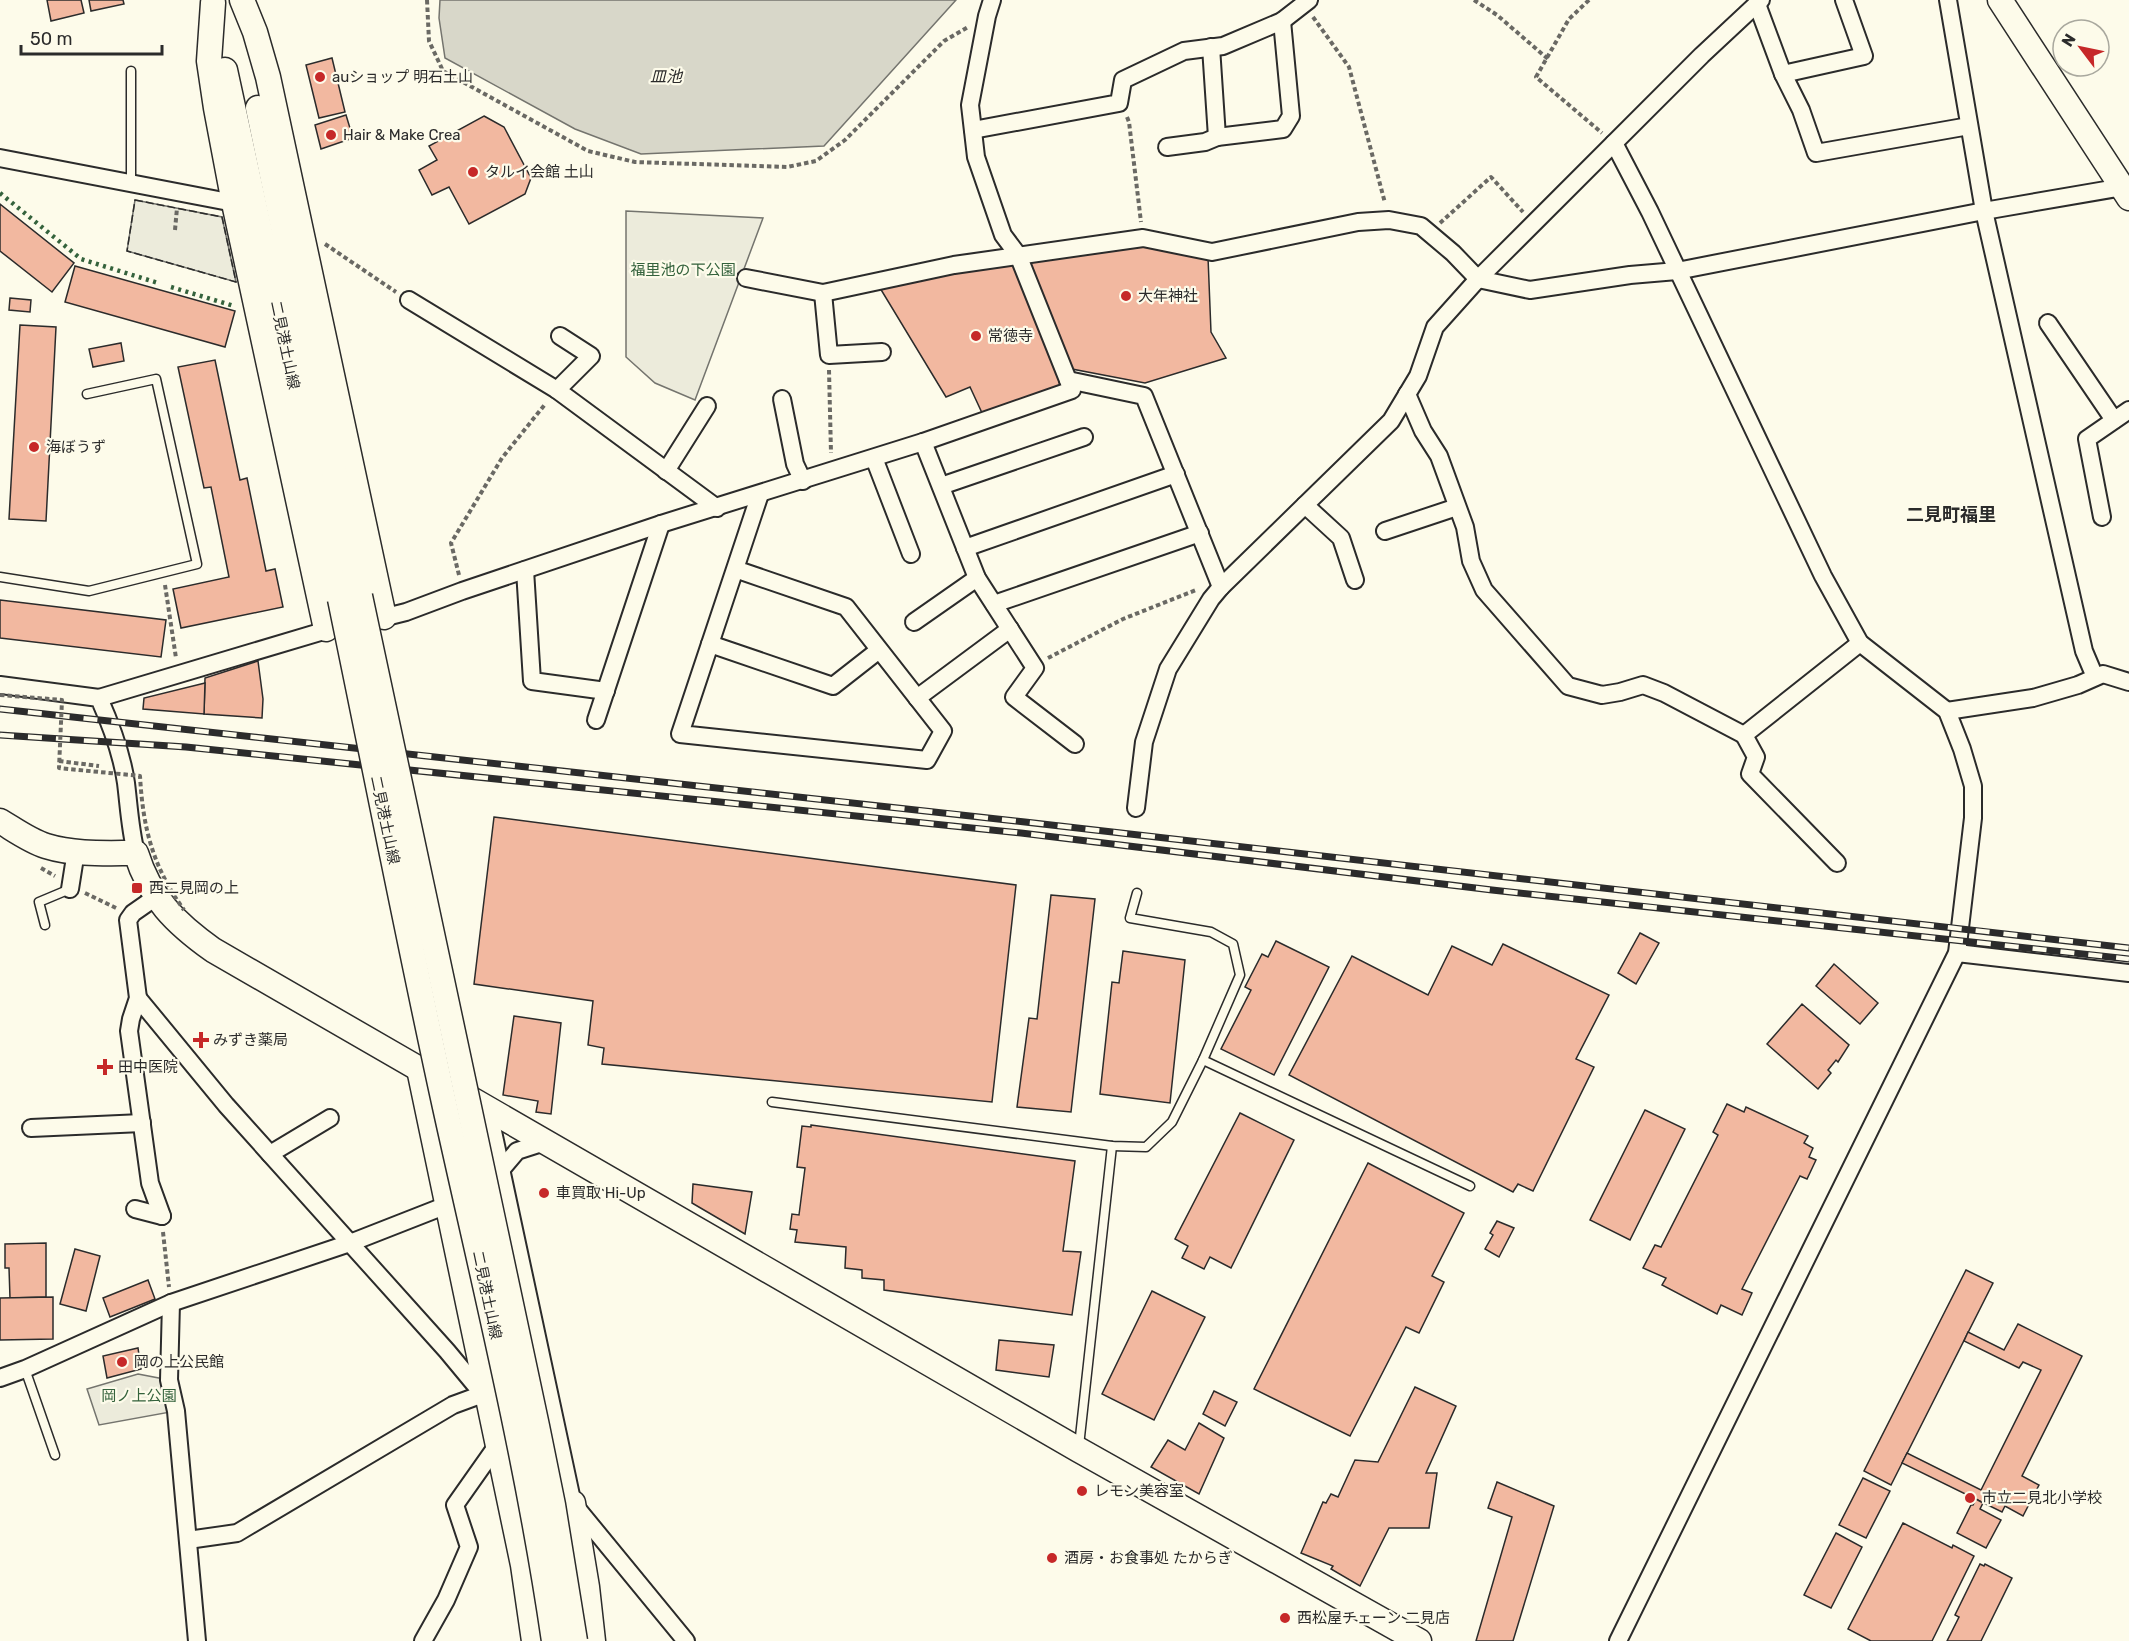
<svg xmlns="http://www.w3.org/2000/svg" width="2129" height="1641" viewBox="0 0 2129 1641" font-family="Rubik,'Noto Sans JP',sans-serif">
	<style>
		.green { fill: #ecebdb; stroke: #74746e; stroke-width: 1.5 }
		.water { fill: #d8d7c9; stroke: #74746e; stroke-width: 1.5 }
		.building { fill: #f2b8a0; stroke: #2b2b2b; stroke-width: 1.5 }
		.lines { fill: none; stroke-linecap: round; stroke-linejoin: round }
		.lane-casing { stroke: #2b2b2b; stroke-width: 11 }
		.street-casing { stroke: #2b2b2b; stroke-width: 20 }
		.secondary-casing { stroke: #2b2b2b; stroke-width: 27 }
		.path { stroke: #6a6964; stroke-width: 4; stroke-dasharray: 4.5 3; stroke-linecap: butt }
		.lane { stroke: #fdfbea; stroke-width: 8 }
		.street { stroke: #fdfbea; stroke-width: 16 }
		.secondary { stroke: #fdfbea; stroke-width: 24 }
		.rail-casing { stroke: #2b2b2b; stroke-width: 7 }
		.rail { stroke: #fdfbea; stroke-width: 4.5; stroke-dasharray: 14; stroke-linecap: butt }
		.secondary-bridge-casing { stroke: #2b2b2b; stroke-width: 27; stroke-linecap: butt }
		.path-bridge { stroke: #6a6964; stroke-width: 4; stroke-dasharray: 4.5 3; stroke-linecap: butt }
		.secondary-bridge { stroke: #fdfbea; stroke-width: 24 }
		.hedge { stroke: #34623c; stroke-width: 4.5; stroke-dasharray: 3 4.5; stroke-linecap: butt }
		.fence { stroke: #2b2b2b; stroke-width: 1.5; stroke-dasharray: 8 3; stroke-linecap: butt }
		.poi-dot { fill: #c62828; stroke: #fdfbea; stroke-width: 2 }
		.labels { text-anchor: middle; stroke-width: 4.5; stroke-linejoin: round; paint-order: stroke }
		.poi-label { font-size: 15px; fill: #2b2b2b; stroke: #fdfbea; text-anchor: start }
		.park-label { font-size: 15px; fill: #34623c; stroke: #fdfbea }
		.street-label { font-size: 15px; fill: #2b2b2b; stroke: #fdfbea }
		.water-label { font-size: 16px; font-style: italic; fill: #2b2b2b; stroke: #fdfbea }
		.quarter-label { font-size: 18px; font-weight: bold; fill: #2b2b2b; stroke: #fdfbea }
	</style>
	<rect width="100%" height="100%" fill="#fdfbea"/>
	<!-- green -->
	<g class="green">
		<polygon points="135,200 222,217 236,282 127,251"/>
		<polygon points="626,211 763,218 695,400 655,383 626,357"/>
		<polygon points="138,1374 169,1380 176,1411 99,1425 87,1389"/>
	</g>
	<!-- water -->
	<polygon class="water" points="440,0 956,0 824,146 641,154 575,129 445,58 439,18"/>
	<!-- building -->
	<g class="building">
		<polygon points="47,0 81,0 84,13 51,21"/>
		<polygon points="89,0 123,0 124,4 91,11"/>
		<polygon points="332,58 345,112 319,118 306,65"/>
		<polygon points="346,115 353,138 321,149 315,125"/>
		<polygon points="484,116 504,127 531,178 525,194 469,224 449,187 432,195 419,170 437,160 429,146"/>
		<polygon points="0,204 74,263 52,292 0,251"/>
		<polygon points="1140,244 1208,257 1211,332 1226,358 1145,383 1072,369 1029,260"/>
		<polygon points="1013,262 1064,384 983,415 970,387 946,397 880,288"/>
		<polygon points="75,266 235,311 225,347 65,302"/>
		<polygon points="10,298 31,300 30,312 9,310"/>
		<polygon points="20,325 56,327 46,521 9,519"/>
		<polygon points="121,343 124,361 93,367 89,349"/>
		<polygon points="215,360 240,480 247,478 266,571 275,569 283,607 181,628 173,589 229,577 211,487 204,488 178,367"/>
		<polygon points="0,600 166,620 161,657 0,638"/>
		<polygon points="258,661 263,699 262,718 204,714 205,678"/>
		<polygon points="205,683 204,714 143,709 144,698"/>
		<polygon points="494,817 1016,885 992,1102 602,1064 604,1048 588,1045 593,1001 474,984"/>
		<polygon points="1051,895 1095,899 1071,1112 1017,1107 1029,1018 1037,1019"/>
		<polygon points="1640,933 1659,943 1636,984 1618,973"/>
		<polygon points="1276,941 1329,967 1274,1075 1221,1049 1251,990 1245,987 1262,954 1268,957"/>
		<polygon points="1503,944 1609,995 1576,1059 1594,1067 1533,1191 1518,1184 1513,1192 1289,1075 1352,956 1428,995 1452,946 1492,965"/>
		<polygon points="1123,951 1185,960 1170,1103 1100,1094 1112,982 1119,983"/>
		<polygon points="1834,964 1878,1003 1860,1024 1816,986"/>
		<polygon points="1802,1004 1849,1045 1838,1062 1836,1060 1828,1070 1831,1073 1818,1089 1767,1044"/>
		<polygon points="514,1016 561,1023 551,1114 536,1112 538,1101 503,1095"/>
		<polygon points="1727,1104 1744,1112 1746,1107 1808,1136 1804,1143 1813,1148 1809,1157 1816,1160 1807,1179 1800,1176 1742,1289 1752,1293 1742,1315 1721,1305 1717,1314 1662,1285 1666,1278 1643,1268 1655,1245 1661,1247 1718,1135 1713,1132"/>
		<polygon points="1645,1110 1685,1129 1630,1240 1590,1220"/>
		<polygon points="1240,1113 1294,1140 1231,1268 1210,1257 1204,1269 1182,1258 1188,1246 1175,1239"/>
		<polygon points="811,1125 1075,1161 1063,1251 1081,1252 1072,1315 884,1290 884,1280 862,1278 862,1270 845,1268 846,1247 795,1242 797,1230 790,1229 792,1214 799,1215 805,1168 797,1167 802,1126 811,1127"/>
		<polygon points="1368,1163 1464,1213 1432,1276 1444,1282 1419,1333 1406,1327 1350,1436 1254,1389"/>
		<polygon points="693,1184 752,1192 745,1234 692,1203"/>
		<polygon points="1497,1221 1514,1228 1499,1257 1485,1249 1493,1235 1490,1233"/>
		<polygon points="46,1243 46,1297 10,1298 9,1268 5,1268 5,1244"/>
		<polygon points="75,1249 100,1256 86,1311 60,1304"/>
		<polygon points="1966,1270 1993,1283 1891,1485 1864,1471"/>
		<polygon points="148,1280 155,1299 110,1317 103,1298"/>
		<polygon points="1152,1291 1205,1317 1154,1420 1102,1394"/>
		<polygon points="53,1297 53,1339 0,1340 0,1298"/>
		<polygon points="2018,1324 2082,1356 2022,1476 2039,1485 2023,1516 2005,1506 2002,1512 1902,1463 1907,1453 1981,1490 2041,1370 2023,1362 2019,1368 1964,1341 1968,1332 2004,1350"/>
		<polygon points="999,1340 1054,1345 1049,1377 996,1370"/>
		<polygon points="138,1348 141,1369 107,1378 103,1356"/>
		<polygon points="1415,1387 1456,1406 1426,1473 1437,1473 1429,1528 1389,1528 1360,1586 1331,1569 1333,1566 1301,1553 1323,1502 1326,1503 1331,1494 1338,1497 1355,1460 1378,1462"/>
		<polygon points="1214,1391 1237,1402 1225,1426 1203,1414"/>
		<polygon points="1199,1423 1224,1438 1199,1494 1151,1467 1168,1440 1185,1450"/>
		<polygon points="1863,1478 1890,1491 1866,1538 1839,1525"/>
		<polygon points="1497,1482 1554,1506 1513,1641 1476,1641 1512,1517 1488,1508"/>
		<polygon points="1976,1499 1983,1503 1980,1509 2001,1520 1986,1548 1957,1533 1971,1505 1973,1505"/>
		<polygon points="1903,1523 1952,1548 1953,1545 1974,1556 1932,1641 1871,1641 1848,1629"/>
		<polygon points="1836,1533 1862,1547 1831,1608 1804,1595"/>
		<polygon points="1980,1564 1984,1566 1985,1564 2012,1578 1981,1641 1947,1641 1959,1617 1955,1615"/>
	</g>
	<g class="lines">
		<!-- lane casing -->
		<g class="lane-casing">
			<g id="lane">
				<polyline points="131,183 131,71"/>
				<polyline points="0,577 89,591 197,564 156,379 87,394"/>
				<polyline points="45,925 39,902 70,889"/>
				<polyline points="1203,1060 1470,1186"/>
				<polyline points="772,1102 1112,1146 1146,1147 1172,1122 1203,1060 1240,975 1233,944 1211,932 1130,918 1137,893"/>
				<polyline points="25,1369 55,1455"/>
				<polyline points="1079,1446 1112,1146"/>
			</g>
		</g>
		<!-- street casing -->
		<g class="street-casing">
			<g id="street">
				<polyline points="1948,0 1984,211 2084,651 2095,677"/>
				<polyline points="1757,4 1783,74 1801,110 1816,153 1969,126"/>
				<polyline points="1211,47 1217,137 1283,129 1291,116 1282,21"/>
				<polyline points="1783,74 1864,56 1844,0"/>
				<polyline points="973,130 1119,103 1123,80 1184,51 1223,46 1282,21 1309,0"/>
				<polyline points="1614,143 1650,212 1823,576 1860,643 1947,711 1962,749 1973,786 1973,818 1957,953 1618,1641"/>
				<polyline points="1167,147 1205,142 1217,137"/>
				<polyline points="0,158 234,203"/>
				<polyline points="746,278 823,293 954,265 1143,238 1212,252 1358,222 1389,220 1421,226 1453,253 1478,279 1530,290 1630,275 1677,271 1984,211 2129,186"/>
				<polyline points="823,293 829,355 882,352"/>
				<polyline points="409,300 557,390"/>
				<polyline points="2048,323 2114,420"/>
				<polyline points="560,336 591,356 557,390 717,508"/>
				<polyline points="1068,380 1144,396 1221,587"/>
				<polyline points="1407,394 1423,431 1439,456 1465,527 1471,561 1484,590 1568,686 1602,695 1620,692 1643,685 1664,693 1744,735"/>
				<polyline points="782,399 795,464 803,481"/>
				<polyline points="923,442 977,578 1035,668 1014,697 1075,744"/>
				<polyline points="874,458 911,554"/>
				<polyline points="666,471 707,406"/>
				<polyline points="941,486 1084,437"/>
				<polyline points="1305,505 1341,538 1355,580"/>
				<polyline points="2102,517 2087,439 2129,410"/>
				<polyline points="1385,531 1457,507"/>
				<polyline points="965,548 1176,474"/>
				<polyline points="735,569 846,607 943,731 927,760 680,734 760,494"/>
				<polyline points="525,570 532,681 606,691"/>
				<polyline points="994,604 1200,533"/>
				<polyline points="374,620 406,612 462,591 661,524 923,442 1072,390 1018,255 1003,235 976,157 970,105 987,16 992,0"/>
				<polyline points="914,622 977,578"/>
				<polyline points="710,644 833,686 879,650"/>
				<path d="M0 685 99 698C111 725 122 754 126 783 129 807 130 829 136 853"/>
				<polyline points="99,698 337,627"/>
				<polyline points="917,698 1010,629"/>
				<polyline points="1947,711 2033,698 2078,685 2103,674 2129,682"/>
				<polyline points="596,720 661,524"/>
				<polyline points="1136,808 1144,742 1168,669 1211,599 1221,587 1391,421 1418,376 1435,327 1478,279 1702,55 1761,0"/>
				<polyline points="1837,863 1750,774 1756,757 1744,735 1860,643"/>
				<polyline points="70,889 76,851"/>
				<polyline points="156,897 133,913 128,920 138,998 131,1019 129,1031 150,1183 162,1216"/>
				<polyline points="1957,953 2129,973"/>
				<polyline points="138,998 226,1105 447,1351 486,1398"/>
				<polyline points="488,1108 572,1500"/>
				<polyline points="31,1128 142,1123"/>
				<polyline points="270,1154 330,1118"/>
				<polyline points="478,1185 501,1170 517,1151 545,1142"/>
				<polyline points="135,1209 162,1216"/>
				<polyline points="171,1303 169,1380 176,1411 197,1641"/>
				<polyline points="0,1378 25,1369 171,1303 350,1243 447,1205 457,1199"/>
				<polyline points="548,1473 686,1641"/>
				<polyline points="188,1540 237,1533 453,1405 483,1394"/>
				<polyline points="423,1641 446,1600 469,1547 455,1505 498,1444"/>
			</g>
		</g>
		<!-- secondary casing -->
		<g class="secondary-casing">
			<g id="secondary">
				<polyline points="242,0 255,32 268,77 384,617"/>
				<polyline points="2000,0 2129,198"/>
				<polyline points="213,3 209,61 216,108 234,203 326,629"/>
				<polyline points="225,70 340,599"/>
				<polyline points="258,108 360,596"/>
				<path d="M0 821C15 830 30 841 46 846 75 855 107 853 136 853 150 898 175 923 213 950L1079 1450 1419 1641"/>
				<polyline points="419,1069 523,1565 534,1641"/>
				<polyline points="573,1503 587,1587 593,1641"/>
			</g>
		</g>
		<!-- path -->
		<g class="path">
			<polyline points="427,0 429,41 443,71 588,151 635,162 787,167 816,161 845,140 944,41 968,27"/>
			<polyline points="1474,0 1497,15 1548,59"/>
			<polyline points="1589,0 1569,19 1536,77 1602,133"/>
			<polyline points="1313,17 1349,67 1385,203"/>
			<polyline points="1127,117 1129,122 1141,222"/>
			<polyline points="1440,223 1491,177 1523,212"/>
			<polyline points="175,230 177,208"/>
			<polyline points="325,244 396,292"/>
			<polyline points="829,370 831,453"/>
			<polyline points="459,575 451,543 502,458 546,403"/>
			<polyline points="165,585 176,658"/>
			<polyline points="1048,658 1123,619 1196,590"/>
			<polyline points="59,761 99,766"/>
			<polyline points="41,868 55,876"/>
			<polyline points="85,893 116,908"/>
			<polyline points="163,1232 169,1287"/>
		</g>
		<!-- lane -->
		<use href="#lane" class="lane"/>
		<!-- street -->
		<use href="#street" class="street"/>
		<!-- secondary -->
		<use href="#secondary" class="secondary"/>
		<!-- rail casing -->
		<g class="rail-casing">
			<g id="rail">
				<polyline points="0,709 1025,822 2129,948"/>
				<polyline points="0,735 186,747 1021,833 1492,890 2129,959"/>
			</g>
		</g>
		<!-- rail -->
		<use href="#rail" class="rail"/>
		<!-- secondary-bridge casing -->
		<g class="secondary-bridge-casing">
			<g id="secondary-bridge">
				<polyline points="360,596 537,1426 553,1505 575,1641"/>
				<path d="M340 599C375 768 408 938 445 1107 484 1284 528 1461 554 1641"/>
			</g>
		</g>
		<!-- path-bridge -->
		<path class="path-bridge" d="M0 695 62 700 59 768 140 776C143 829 153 867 184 910"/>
		<!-- secondary-bridge -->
		<use href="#secondary-bridge" class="secondary-bridge"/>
		<!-- hedge -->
		<g class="hedge">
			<polyline points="0,193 81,259 158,283"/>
			<polyline points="171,287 234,306"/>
		</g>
		<!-- fence -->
		<polygon class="fence" points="135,200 222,217 236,282 127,251"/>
	</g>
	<!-- markers -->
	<g class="poi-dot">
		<circle cx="320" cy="77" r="6"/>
		<circle cx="331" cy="135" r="6"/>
		<circle cx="473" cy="172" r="6"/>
		<circle cx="1126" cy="296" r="6"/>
		<circle cx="976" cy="336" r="6"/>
		<circle cx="34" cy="447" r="6"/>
		<rect x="131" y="882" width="12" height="12" rx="3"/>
		<path d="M198 1031h6v6h6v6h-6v6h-6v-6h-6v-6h6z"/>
		<path d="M102 1058h6v6h6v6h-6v6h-6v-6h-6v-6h6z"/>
		<circle cx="544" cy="1193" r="6"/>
		<circle cx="122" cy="1362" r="6"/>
		<circle cx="1082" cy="1491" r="6"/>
		<circle cx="1970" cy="1498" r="6"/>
		<circle cx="1052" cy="1558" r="6"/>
		<circle cx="1285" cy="1618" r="6"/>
	</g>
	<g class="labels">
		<!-- poi labels -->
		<g class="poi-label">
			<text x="332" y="82">auショップ 明石土山</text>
			<text x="343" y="140">Hair &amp; Make Crea</text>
			<text x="485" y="177">タルイ会館 土山</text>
			<text x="1138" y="301">大年神社</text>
			<text x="988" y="341">常徳寺</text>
			<text x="46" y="452">海ぼうず</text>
			<text x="149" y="893">西二見岡の上</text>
			<text x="213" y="1045">みずき薬局</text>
			<text x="118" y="1072">田中医院</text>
			<text x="556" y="1198">車買取 Hi-Up</text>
			<text x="134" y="1367">岡の上公民館</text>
			<text x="1094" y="1496">レモン美容室</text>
			<text x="1982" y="1503">市立二見北小学校</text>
			<text x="1064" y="1563">酒房・お食事処 たからぎ</text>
			<text x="1297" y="1623">西松屋チェーン 二見店</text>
		</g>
		<!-- park labels -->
		<g class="park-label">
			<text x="683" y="275">福里池の下公園</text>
			<text x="139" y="1401">岡ノ上公園</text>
		</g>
		<!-- street labels -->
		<g class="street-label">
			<text transform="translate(285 345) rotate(78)" y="5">二見港土山線</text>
			<text transform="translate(385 820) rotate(78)" y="5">二見港土山線</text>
			<text transform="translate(487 1295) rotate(78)" y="5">二見港土山線</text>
		</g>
		<!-- water labels -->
		<g class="water-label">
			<text x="666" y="82">皿池</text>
		</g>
		<!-- quarter labels -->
		<g class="quarter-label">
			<text x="1951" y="521">二見町福里</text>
		</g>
	</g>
	<!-- north arrow -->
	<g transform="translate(2081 48) rotate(302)"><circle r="28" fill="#fdfbea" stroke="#a9a89e" stroke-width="1.5"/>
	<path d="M0-4.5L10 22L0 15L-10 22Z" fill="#c62828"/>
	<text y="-9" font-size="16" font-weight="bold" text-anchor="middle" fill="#2b2b2b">N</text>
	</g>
	<!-- scale -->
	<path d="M21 45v9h141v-9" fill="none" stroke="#2b2b2b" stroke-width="3"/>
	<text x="30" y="45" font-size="18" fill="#2b2b2b" stroke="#fdfbea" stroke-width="4.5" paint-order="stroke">50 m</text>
</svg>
